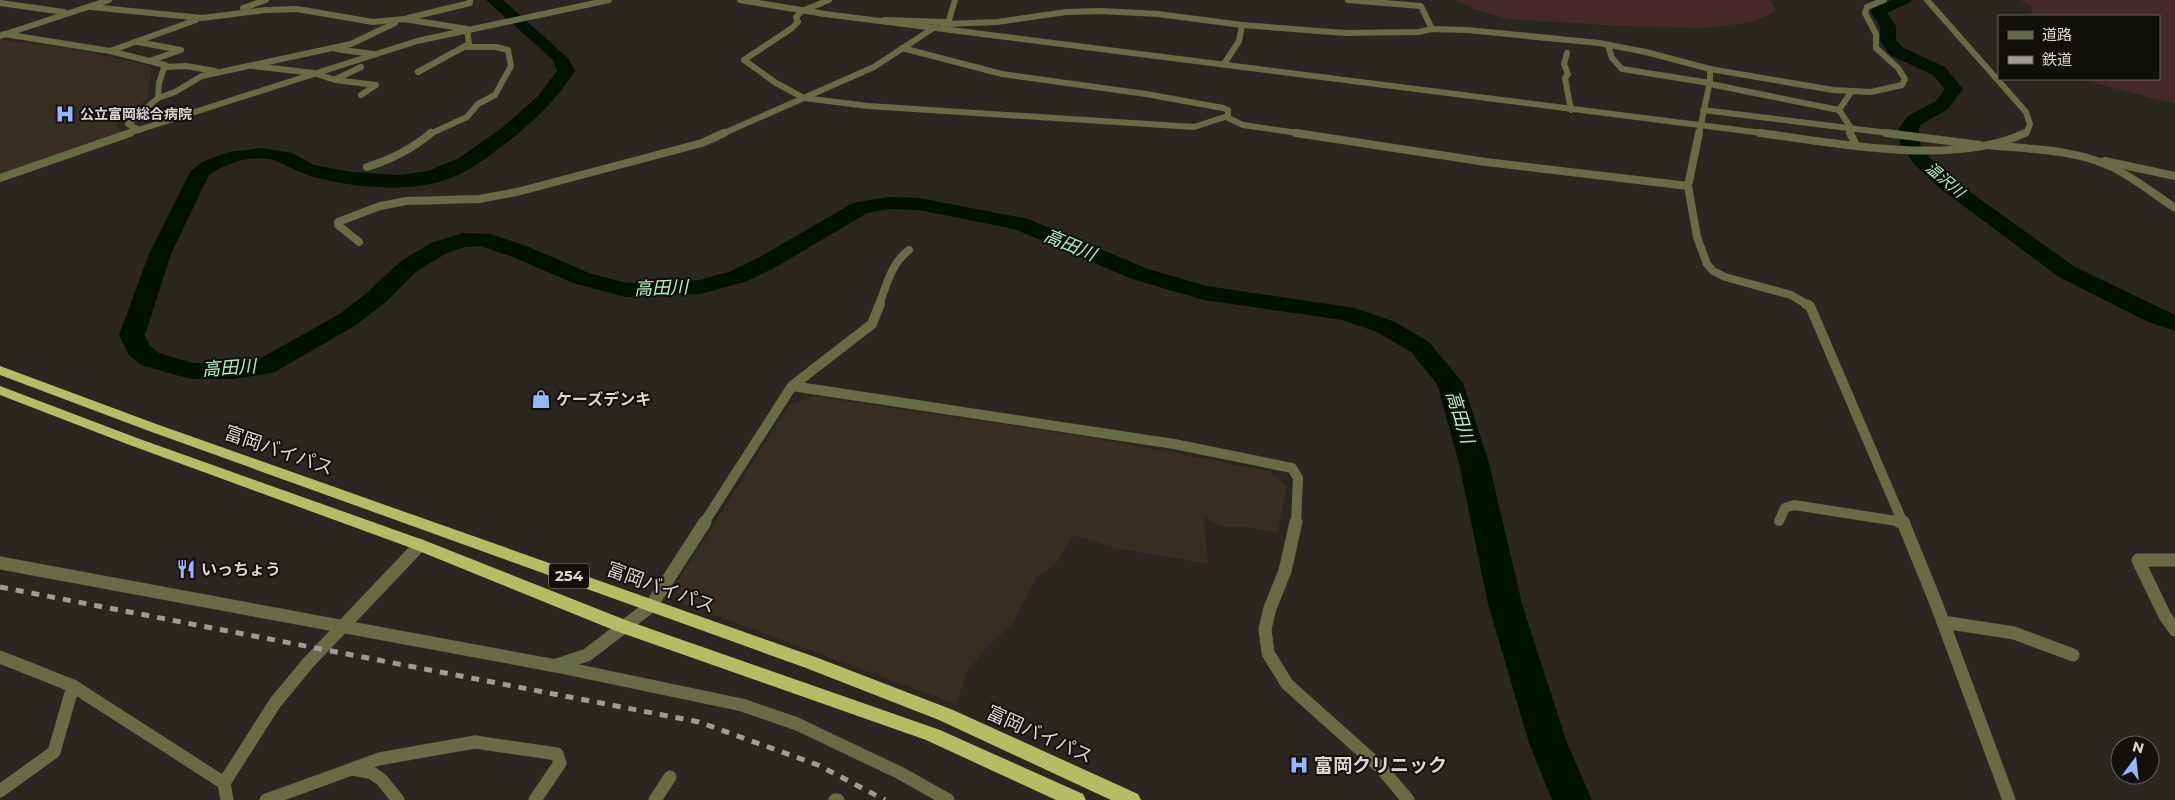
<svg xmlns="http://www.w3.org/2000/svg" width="2175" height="800" viewBox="0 0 2175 800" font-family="Montserrat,'Noto Sans JP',sans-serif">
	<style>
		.built { fill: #362f22 }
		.green { fill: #46292d }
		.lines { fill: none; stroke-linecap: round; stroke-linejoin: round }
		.river { fill: #001202; fill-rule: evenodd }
		.minor-far3 { stroke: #676c46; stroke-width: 6 }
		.minor-far2 { stroke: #676c46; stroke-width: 8 }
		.minor-far1 { stroke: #676c46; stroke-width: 10 }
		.minor { stroke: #676c46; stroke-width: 13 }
		.tertiary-far1 { stroke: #676c46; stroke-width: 6 }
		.tertiary { stroke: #676c46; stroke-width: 8 }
		.trunk { fill: #b3be64; fill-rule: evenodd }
		.rail { stroke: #9f9c97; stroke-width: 5; stroke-dasharray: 8 8; stroke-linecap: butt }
		.labels { text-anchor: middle; stroke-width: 4; stroke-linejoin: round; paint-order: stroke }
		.far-poi-label { font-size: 14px; font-weight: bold; fill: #dad7d3; stroke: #12100d; text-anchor: start }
		.far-water-label { font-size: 15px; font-style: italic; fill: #b2f2be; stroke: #12100d }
		.shield { fill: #12100d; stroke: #9e9b98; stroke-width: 1 }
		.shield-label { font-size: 15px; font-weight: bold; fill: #dad7d3 }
		.poi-label { font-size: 16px; font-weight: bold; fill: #dad7d3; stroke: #12100d; text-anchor: start }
		.water-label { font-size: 18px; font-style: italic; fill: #b2f2be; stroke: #12100d }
		.near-street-label { font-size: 19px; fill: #dad7d3; stroke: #12100d }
		.near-poi-label { font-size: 19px; font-weight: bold; fill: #dad7d3; stroke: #12100d; text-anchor: start }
	</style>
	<rect width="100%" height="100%" fill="#2b2720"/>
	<!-- built -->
	<g class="built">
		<polygon points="0,39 80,50 150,66 152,69 147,99 119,122 117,127 122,133 0,174"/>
		<polygon points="814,396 1094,438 1269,471 1287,487 1277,533 1248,527 1223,527 1204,517 1208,564 1117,548 1073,535 1055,565 1037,576 1013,623 990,644 968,670 956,704 684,604 674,587 789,405"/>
	</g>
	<!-- green -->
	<g class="green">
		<polygon points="1455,0 1766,0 1772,2 1775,11 1753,22 1703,28 1621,26 1508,19 1474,9"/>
		<polygon points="2020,0 2175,0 2175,104 2080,79 2159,79 2159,16 2021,16 2033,12 2030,5"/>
	</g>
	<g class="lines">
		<!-- river -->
		<g class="river">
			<path d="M486 0H503L568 58 575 71C557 98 536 120 510 140 494 152 478 165 460 174 419 194 366 189 322 179 307 176 295 170 281 163 258 152 227 162 209 175L171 254 145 335 149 345 159 353 193 363H232L259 359 338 315 368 292 401 261 431 243 463 233 491 234 529 247 589 273 626 283 699 280 729 272 760 257 853 203 889 197 919 198 1028 219 1148 269 1207 286 1355 308 1395 322 1429 342 1463 383 1489 463 1522 604 1567 743 1592 800H1552L1529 743 1488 604 1459 463 1437 384 1411 352 1377 332 1342 320 1204 300 1132 279 1014 229 919 210 889 209 867 213 776 267 745 282 700 294 625 297 573 283 513 257 481 246 465 247 447 253 417 271 386 302 356 325 275 372 266 374 232 379H192L183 377 141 365 128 354 119 335 149 254 190 172 202 162 229 152 262 148 292 153 314 165 351 172 399 175 428 171 459 158 503 127 538 96 557 71 553 60Z"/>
			<polygon points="1891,0 1912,0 1909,3 1887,13 1896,26 1896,40 1902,47 1945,67 1963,89 1948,109 1922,124 1919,128 1920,144 1929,157 1956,182 2075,267 2175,315 2175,331 2146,321 2059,277 1942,190 1915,165 1900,144 1899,128 1908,116 1936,101 1945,89 1933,75 1890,55 1880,40 1880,26 1870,11 1873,8"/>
		</g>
		<!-- minor-far3 -->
		<g class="minor-far3">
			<polyline points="829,0 802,11 796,17 798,22 792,28 744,60 776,83 804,98 868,106 1194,127 1228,116"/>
			<polyline points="1348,0 1421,6 1432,29"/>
			<polyline points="0,3 64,12"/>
			<polyline points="91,7 202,18 266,10 297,9 373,22 404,19 467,29 469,44 418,72"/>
			<polyline points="243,8 266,0"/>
			<polyline points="408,18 470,3 470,0"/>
			<polyline points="884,20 944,22"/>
			<polyline points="945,24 997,22 1066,12 1101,11 1158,14 1242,25 1345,33 1419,32 1432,29 1467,30 1599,43 1646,52 1710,69 1833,90 1871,92 1902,85 1905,79 1898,68 1876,48 1876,34 1865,13 1867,7 1884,0"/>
			<polyline points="943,25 949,20 955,0"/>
			<polyline points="0,36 109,0"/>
			<polyline points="138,42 181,50 152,60"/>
			<polyline points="1608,45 1612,58 1622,69 1710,83"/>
			<polyline points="902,48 1002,74 1146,94 1223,108 1228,110 1228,118 1243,125 1305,134"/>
			<polyline points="336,49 373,54"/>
			<polyline points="110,51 196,20"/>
			<polyline points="1567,53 1564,64 1568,74 1565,78 1571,110"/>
			<polyline points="1224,64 1239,41 1242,25"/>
			<polyline points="253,66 314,73 335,80 376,85 361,95"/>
			<polyline points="164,67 186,66 215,71"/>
			<polyline points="336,79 361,67"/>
			<polyline points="1710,84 1839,110"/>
			<polyline points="1851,92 1839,110 1851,128 1849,130 1851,134"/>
			<polyline points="158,98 175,92 202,76 351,44 395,23"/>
			<polyline points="1703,110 1896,134"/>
			<polyline points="430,134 467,117 478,104 495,95 511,66 508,50 496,47 464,47"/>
			<polyline points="722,134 874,67 935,27"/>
			<polyline points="1699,134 1710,81 1710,69"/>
		</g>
		<!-- minor-far2 -->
		<g class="minor-far2">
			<polyline points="1296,133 1486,162 1688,186"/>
			<polyline points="1699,133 1688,186 1697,237 1707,264 1713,271 1725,277 1791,295 1808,305"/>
			<polyline points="1850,133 1856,145"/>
			<polyline points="1886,133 1980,145"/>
			<path d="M1988 145C2029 149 2072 149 2110 166 2133 177 2154 194 2175 208"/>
			<polyline points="2105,161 2175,176"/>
			<path d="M367 167C390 160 413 148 431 133"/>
			<polyline points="359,242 338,225 338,222 380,206 406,201 479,199 517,192 702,143 724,133"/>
			<path d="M879 305C886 286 892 262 909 250"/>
		</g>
		<!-- minor-far1 -->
		<g class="minor-far1">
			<polyline points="1806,304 1810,306 1903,523"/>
			<polyline points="792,386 1174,444 1292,468 1298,478 1296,523"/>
			<polyline points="1779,521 1785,508 1794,505 1903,522"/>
			<polyline points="704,523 792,386 872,324 880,304"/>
		</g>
		<!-- minor -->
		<g class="minor">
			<polyline points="1296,522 1285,571 1270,608 1265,629 1268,653 1287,684 1382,769 1408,800"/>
			<polyline points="1900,522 1903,522"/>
			<polyline points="1903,522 1936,603 2009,800"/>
			<polyline points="2175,560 2138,560 2165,616 2175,630"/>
			<polyline points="0,563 556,666 742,705 797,724 900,773 948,800"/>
			<polyline points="1943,622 2014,633 2073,655"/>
			<polyline points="0,657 73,686 224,783"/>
			<polyline points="557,665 587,655 651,606 705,522"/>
			<polyline points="352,769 379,759 475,742 557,754 560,763 535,800"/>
			<polyline points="0,791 54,752 73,686"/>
			<polyline points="227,800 224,783 275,703 308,663 420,545"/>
			<polyline points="266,800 352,769 372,773 382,780 398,800"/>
			<polyline points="655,800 670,777"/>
			<polyline points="835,800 838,800"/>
		</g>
		<!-- tertiary-far1 -->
		<g class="tertiary-far1">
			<polyline points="740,0 825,14 1770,134"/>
			<polyline points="1927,0 2026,112 2030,124 2027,132 2022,134"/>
			<polyline points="4,34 110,51 165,65 159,83 158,98 128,124 139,130"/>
			<polyline points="126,134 417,41 609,0"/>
		</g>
		<!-- tertiary -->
		<g class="tertiary">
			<path d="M1760 133C1836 143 1954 167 2025 133"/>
			<polyline points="0,178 130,133"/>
		</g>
		<!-- trunk -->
		<g class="trunk">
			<polygon points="0,366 159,425 818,658 953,710 1138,794 1141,800 1111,800 939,720 806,668 149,431 0,375"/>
			<polygon points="0,386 137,438 426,541 628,621 940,730 1083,794 1086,800 1056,800 926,740 616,631 414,549 127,444 0,395"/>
		</g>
		<!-- rail -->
		<polyline class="rail" points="0,587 699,722 818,765 885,800"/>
	</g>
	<!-- icons -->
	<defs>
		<g id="hospital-bare" transform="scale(1.5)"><path d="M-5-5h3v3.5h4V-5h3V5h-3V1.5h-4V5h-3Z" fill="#99b5fd" stroke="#12100d" stroke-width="2.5" paint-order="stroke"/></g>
		<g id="shop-bare" transform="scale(1.5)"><path d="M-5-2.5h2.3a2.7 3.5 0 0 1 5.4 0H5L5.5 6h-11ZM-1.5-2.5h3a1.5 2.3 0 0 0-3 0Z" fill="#99b5fd" stroke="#12100d" stroke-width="2.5" paint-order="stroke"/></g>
		<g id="restaurant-bare" transform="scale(1.5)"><path d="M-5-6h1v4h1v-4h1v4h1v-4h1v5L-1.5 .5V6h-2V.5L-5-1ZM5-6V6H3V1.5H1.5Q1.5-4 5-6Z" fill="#99b5fd" stroke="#12100d" stroke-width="2.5" paint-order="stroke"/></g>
	</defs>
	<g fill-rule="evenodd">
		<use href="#hospital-bare" x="65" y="114"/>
		<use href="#shop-bare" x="541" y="399"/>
		<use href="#restaurant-bare" x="186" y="569"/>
		<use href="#hospital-bare" x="1299" y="765"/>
	</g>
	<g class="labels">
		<!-- far-poi labels -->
		<g class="far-poi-label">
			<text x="80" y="119">公立富岡総合病院</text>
		</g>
		<!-- far-water labels -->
		<g class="far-water-label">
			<text transform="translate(1945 180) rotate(40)" y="5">温沢川</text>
		</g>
		<!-- shield labels -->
		<rect class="shield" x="549" y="563.5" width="40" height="25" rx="4"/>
		<g class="shield-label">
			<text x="569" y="581">254</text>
		</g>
		<!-- poi labels -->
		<g class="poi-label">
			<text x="556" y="405">ケーズデンキ</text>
			<text x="201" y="575">いっちょう</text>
		</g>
		<!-- water labels -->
		<g class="water-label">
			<text transform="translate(1070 245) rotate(23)" y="6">高田川</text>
			<text transform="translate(661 288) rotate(-2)" y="6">高田川</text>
			<text transform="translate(229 368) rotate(-4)" y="6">高田川</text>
			<text transform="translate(1460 417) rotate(73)" y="6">高田川</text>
		</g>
		<!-- near-street labels -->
		<g class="near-street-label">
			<text transform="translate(279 450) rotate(19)" y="7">富岡バイパス</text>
			<text transform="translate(661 587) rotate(20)" y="7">富岡バイパス</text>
			<text transform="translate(1040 734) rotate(24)" y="7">富岡バイパス</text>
		</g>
		<!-- near-poi labels -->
		<g class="near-poi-label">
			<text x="1314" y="772">富岡クリニック</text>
		</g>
	</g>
	<!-- legend -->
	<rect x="1998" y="15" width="162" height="65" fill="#12100d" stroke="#62605c"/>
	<rect x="2008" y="31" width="25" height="8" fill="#676c46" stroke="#62605c"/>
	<text x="2042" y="40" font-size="15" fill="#dad7d3">道路</text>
	<rect x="2008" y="56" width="25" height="8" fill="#9f9c97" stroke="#62605c"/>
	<text x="2042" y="65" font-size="15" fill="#dad7d3">鉄道</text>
	<!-- north arrow -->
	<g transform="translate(2135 760) rotate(15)"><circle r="24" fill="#12100d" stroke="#62605c"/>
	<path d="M0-4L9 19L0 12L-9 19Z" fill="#99b5fd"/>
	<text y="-8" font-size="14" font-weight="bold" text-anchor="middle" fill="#dad7d3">N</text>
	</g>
</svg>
